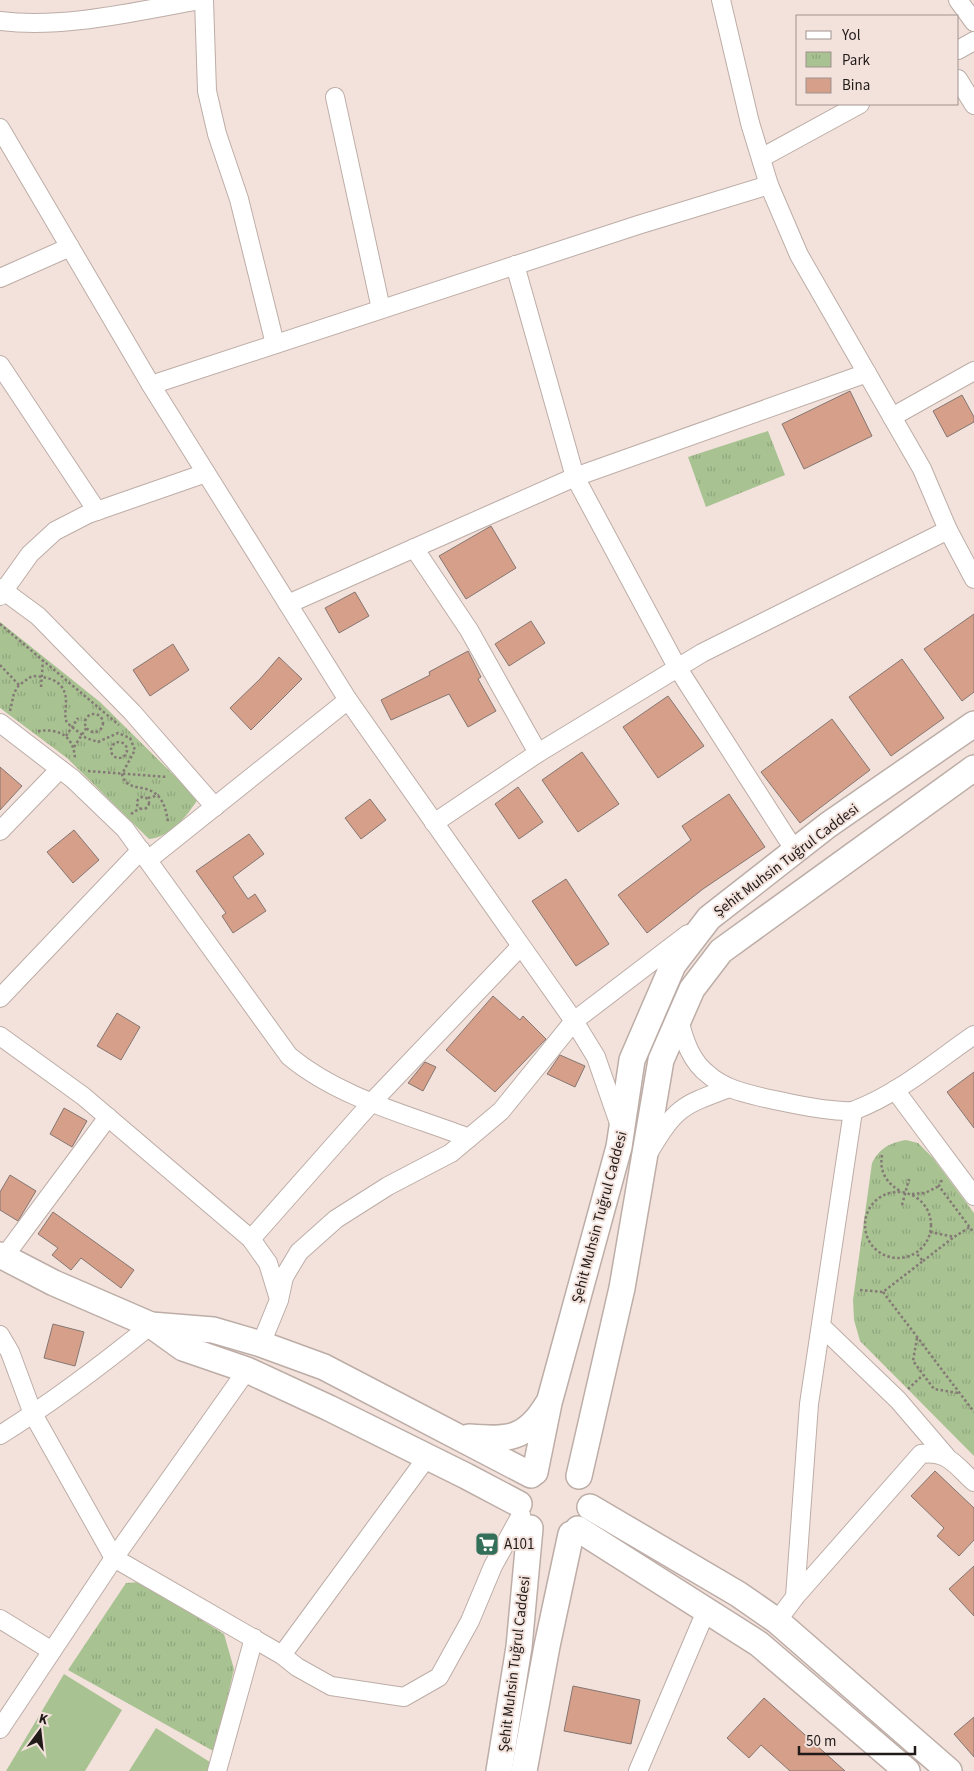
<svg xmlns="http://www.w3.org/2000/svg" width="974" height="1771" viewBox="0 0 974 1771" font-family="'Source Sans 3',sans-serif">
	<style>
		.green { fill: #a8c292 }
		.park { fill: url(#park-tufts) }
		.building { fill: #d69f8a; stroke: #857670 }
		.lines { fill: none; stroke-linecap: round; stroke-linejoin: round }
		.minor-casing { stroke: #bdada7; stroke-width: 20 }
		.secondary-casing { stroke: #bdada7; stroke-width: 28 }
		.path { stroke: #847975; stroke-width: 2.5; stroke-dasharray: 2.5 2.5; stroke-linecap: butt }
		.minor { stroke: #fff; stroke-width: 18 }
		.secondary { stroke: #fff; stroke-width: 25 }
		.labels { text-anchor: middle; stroke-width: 4; stroke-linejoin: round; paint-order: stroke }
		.street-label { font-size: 15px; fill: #201a18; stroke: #f3e2dc }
		.poi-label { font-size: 15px; fill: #201a18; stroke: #f3e2dc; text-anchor: start }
	</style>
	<defs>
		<pattern id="park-tufts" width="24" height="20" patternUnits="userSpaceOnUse" patternTransform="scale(1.25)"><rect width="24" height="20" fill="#a8c292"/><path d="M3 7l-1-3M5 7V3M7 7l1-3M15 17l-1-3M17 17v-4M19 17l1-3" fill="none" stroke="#90a67d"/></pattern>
	</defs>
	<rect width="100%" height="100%" fill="#f3e2dc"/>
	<!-- green -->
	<g class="green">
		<polygon points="64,1674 122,1710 85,1771 6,1771"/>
		<polygon points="156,1728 213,1764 208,1771 129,1771"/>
	</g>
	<!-- park -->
	<g class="park">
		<polygon points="768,431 785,475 706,507 688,457"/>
		<path d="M0 622 100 702 198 799C187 816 171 837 149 839L67 758 0 708Z"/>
		<path d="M906 1140 918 1143 933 1158 974 1213V1456L860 1341 854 1320 853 1300 872 1163C880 1148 889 1143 906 1140Z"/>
		<polygon points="141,1582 224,1634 234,1669 215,1752 68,1670 126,1583"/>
	</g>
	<!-- building -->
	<g class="building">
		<polygon points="850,391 872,436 804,469 782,424"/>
		<polygon points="962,395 974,417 974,422 947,437 933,411"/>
		<polygon points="491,526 516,568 466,599 439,556"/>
		<polygon points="355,592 369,616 339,633 325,608"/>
		<polygon points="974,614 974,692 962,701 924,649"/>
		<polygon points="531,621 545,643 509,666 495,644"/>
		<polygon points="173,644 189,670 150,696 133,670"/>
		<polygon points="468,651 481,677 478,679 496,711 468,727 449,694 391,720 381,700 430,675 429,672"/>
		<polygon points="279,657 302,679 251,730 230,708 260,679"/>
		<polygon points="902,659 944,718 891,756 849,697"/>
		<polygon points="668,696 704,746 658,778 623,727"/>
		<polygon points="832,719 870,770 800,823 761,772"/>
		<polygon points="582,752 619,804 578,832 542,780"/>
		<polygon points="0,767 22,786 0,810"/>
		<polygon points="518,787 543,822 519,839 495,804"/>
		<polygon points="729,794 765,847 703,889 647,933 618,895 691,840 682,826"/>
		<polygon points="370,799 386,820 361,839 345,818"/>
		<polygon points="74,830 99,860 73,883 47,852"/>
		<polygon points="249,834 264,854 233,877 248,899 255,894 266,911 233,933 222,916 226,913 196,871"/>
		<polygon points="566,879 609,944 576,966 532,901"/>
		<polygon points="493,996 520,1020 523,1016 546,1039 495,1092 446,1050"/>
		<polygon points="117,1013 140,1027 121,1060 97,1046"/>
		<polygon points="560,1055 585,1066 575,1087 547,1074"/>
		<polygon points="425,1062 436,1067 423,1091 408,1083"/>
		<polygon points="974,1072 974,1128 947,1092"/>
		<polygon points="64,1108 87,1121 72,1147 50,1134"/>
		<polygon points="10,1175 36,1191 18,1221 0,1210 0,1192"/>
		<polygon points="53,1212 134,1270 121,1288 81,1258 71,1270 52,1255 58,1248 38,1234"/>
		<polygon points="53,1324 84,1332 75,1366 44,1358"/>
		<polygon points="935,1471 974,1508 974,1540 959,1556 937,1536 944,1528 911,1496"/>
		<polygon points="974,1566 974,1616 949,1589"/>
		<polygon points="573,1686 640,1700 631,1744 564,1731"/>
		<polygon points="764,1698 794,1725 845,1771 790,1771 761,1745 749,1758 727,1738"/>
		<polygon points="974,1717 974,1757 954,1734"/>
	</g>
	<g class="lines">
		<!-- minor casing -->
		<g class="minor-casing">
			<g id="minor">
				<polyline points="204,0 207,91 217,134 239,199 275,344"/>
				<polyline points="721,0 750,123 769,185 799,255 922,469 948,530 974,579"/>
				<polyline points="958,0 974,22"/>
				<path d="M0 21C66 29 136 11 201 0"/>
				<polyline points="958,50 974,41"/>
				<polyline points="958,79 974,105"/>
				<polyline points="335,97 381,309"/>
				<polyline points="0,128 151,385 348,700 574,1021 596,1057 620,1126"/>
				<polyline points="761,158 860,104"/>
				<polyline points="515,265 575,477 677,667 795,851"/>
				<polyline points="0,278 70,247"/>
				<polyline points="0,365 97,511"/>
				<polyline points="151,385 638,225 769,185"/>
				<polyline points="892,417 974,371"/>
				<polyline points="414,548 469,630 538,753"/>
				<polyline points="0,588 38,616 132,712 215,807"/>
				<polyline points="0,596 30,554 55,531 88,514 206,473"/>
				<polyline points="288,604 575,477 867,373"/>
				<path d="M0 723 73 779 125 829 289 1056C339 1098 409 1115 469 1138"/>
				<polyline points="434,823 538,753 702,653 948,530"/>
				<polyline points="0,831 60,769"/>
				<polyline points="148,860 348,700"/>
				<polyline points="0,998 141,850"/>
				<path d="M679 1019C684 1040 691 1062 709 1075 714 1080 722 1084 728 1087 745 1095 840 1116 855 1110 898 1094 936 1061 974 1035"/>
				<polyline points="0,1036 83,1096 251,1239 268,1263 279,1299"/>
				<polyline points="895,1090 974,1196"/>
				<path d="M649 1152C676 1107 681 1106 729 1088"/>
				<polyline points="251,1239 373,1101 520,947"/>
				<polyline points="4,1257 108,1117"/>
				<polyline points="821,1326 898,1400 946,1456"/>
				<polyline points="0,1335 10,1352 33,1414 114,1558 282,1655 297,1667 331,1686 404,1697 439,1677 470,1621 493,1566 521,1515"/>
				<polyline points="261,1344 279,1300 284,1277 299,1252 336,1219 388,1186 451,1153 501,1111 574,1021 688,934"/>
				<path d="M0 1435C53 1402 103 1364 151 1325"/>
				<polyline points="795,1597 809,1404 853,1111"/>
				<polyline points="0,1619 52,1651"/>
				<path d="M777 1621 795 1597 921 1454C948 1450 956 1466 974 1482"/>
				<polyline points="282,1655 428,1456"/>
				<polyline points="0,1729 114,1558 247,1370"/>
				<polyline points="217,1771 254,1638"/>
				<polyline points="638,1771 706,1611"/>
			</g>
		</g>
		<!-- secondary casing -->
		<g class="secondary-casing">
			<g id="secondary">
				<polyline points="0,1255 54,1283 151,1325 183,1348 247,1370 329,1408 466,1476 519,1504"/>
				<polyline points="151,1325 213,1330 261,1344 324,1367 531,1475"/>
				<path d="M469 1437C507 1440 526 1440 547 1405"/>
				<polyline points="535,1472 549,1403 619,1147 632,1060 673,965 709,918 828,825 974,724"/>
				<polyline points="579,1476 622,1288 661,1060 692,989 721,951 974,768"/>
				<polyline points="590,1507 738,1594 777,1621 949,1771"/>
				<polyline points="578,1529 759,1644 907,1771"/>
				<polyline points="499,1771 519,1647 530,1528"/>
				<polyline points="524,1771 547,1646 571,1534"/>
			</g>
		</g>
		<!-- path -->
		<g class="path">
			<polyline points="0,624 119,725"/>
			<path d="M0 665 19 685 32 676C50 677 66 681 66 702 66 709 64 716 67 723L86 738 98 742 118 733 130 738 135 750 122 774C128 800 162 771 168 823"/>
			<polyline points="41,687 43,660"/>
			<polyline points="10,711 14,693 19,685"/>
			<circle cx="94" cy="723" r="9"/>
			<path d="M38 731C59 728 74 736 75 759"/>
			<polyline points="66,736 78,718"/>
			<circle cx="119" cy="750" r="8"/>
			<polyline points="74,747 87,727"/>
			<polyline points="88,771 167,777"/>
			<circle cx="143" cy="803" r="6"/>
			<polyline points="148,798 159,795"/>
			<polyline points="131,814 140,808"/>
			<path d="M882 1155C879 1172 887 1184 902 1192"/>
			<polyline points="942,1180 939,1186 974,1233"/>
			<circle cx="898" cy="1225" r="33"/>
			<polyline points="912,1194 925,1193 939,1186"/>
			<polyline points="902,1205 909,1179"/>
			<polyline points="930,1232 954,1237 970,1227"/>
			<polyline points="923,1261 954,1237"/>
			<polyline points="860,1290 883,1292 923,1261 916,1253"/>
			<polyline points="883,1292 974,1412"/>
			<polyline points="917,1338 913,1361 934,1389 958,1393"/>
			<polyline points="908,1389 923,1375"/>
		</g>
		<!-- minor -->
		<use href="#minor" class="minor"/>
		<!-- secondary -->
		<use href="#secondary" class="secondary"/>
	</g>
	<!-- icons -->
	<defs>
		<g id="supermarket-square" transform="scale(1.25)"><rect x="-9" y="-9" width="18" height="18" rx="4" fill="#336f59" stroke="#f3e2dc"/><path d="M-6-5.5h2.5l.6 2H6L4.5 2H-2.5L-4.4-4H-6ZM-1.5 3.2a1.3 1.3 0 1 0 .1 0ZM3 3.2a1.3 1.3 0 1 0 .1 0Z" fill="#fff"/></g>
	</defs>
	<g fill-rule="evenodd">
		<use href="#supermarket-square" x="487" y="1544"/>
	</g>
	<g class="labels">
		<!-- street labels -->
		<g class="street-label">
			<text transform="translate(786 860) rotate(-37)" y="5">Şehit Muhsin Tuğrul Caddesi</text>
			<text transform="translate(599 1217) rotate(-75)" y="5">Şehit Muhsin Tuğrul Caddesi</text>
			<text transform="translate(514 1664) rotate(-83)" y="5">Şehit Muhsin Tuğrul Caddesi</text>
		</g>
		<!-- poi labels -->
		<g class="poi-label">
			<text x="504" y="1549">A101</text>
		</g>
	</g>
	<!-- legend -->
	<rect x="796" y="15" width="162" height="90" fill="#f3e2dc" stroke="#9f928e"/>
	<rect x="806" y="31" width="25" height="8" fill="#ffffff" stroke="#9f928e"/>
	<text x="842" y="40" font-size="15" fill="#201a18">Yol</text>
	<rect x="806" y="52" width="25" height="15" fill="url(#park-tufts)" stroke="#9f928e"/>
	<text x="842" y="65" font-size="15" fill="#201a18">Park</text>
	<rect x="806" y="78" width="25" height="15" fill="#d69f8a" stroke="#9f928e"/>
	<text x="842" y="90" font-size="15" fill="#201a18">Bina</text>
	<!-- north arrow -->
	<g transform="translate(40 1731) rotate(15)" stroke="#f3e2dc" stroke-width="4" paint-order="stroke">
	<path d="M0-4L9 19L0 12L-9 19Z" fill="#201a18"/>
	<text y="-8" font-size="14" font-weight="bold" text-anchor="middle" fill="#201a18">K</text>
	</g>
	<!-- scale -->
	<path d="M799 1746v8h116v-8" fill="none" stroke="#201a18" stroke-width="2.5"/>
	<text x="806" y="1746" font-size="15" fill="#201a18" stroke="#f3e2dc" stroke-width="4" paint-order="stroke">50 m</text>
</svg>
